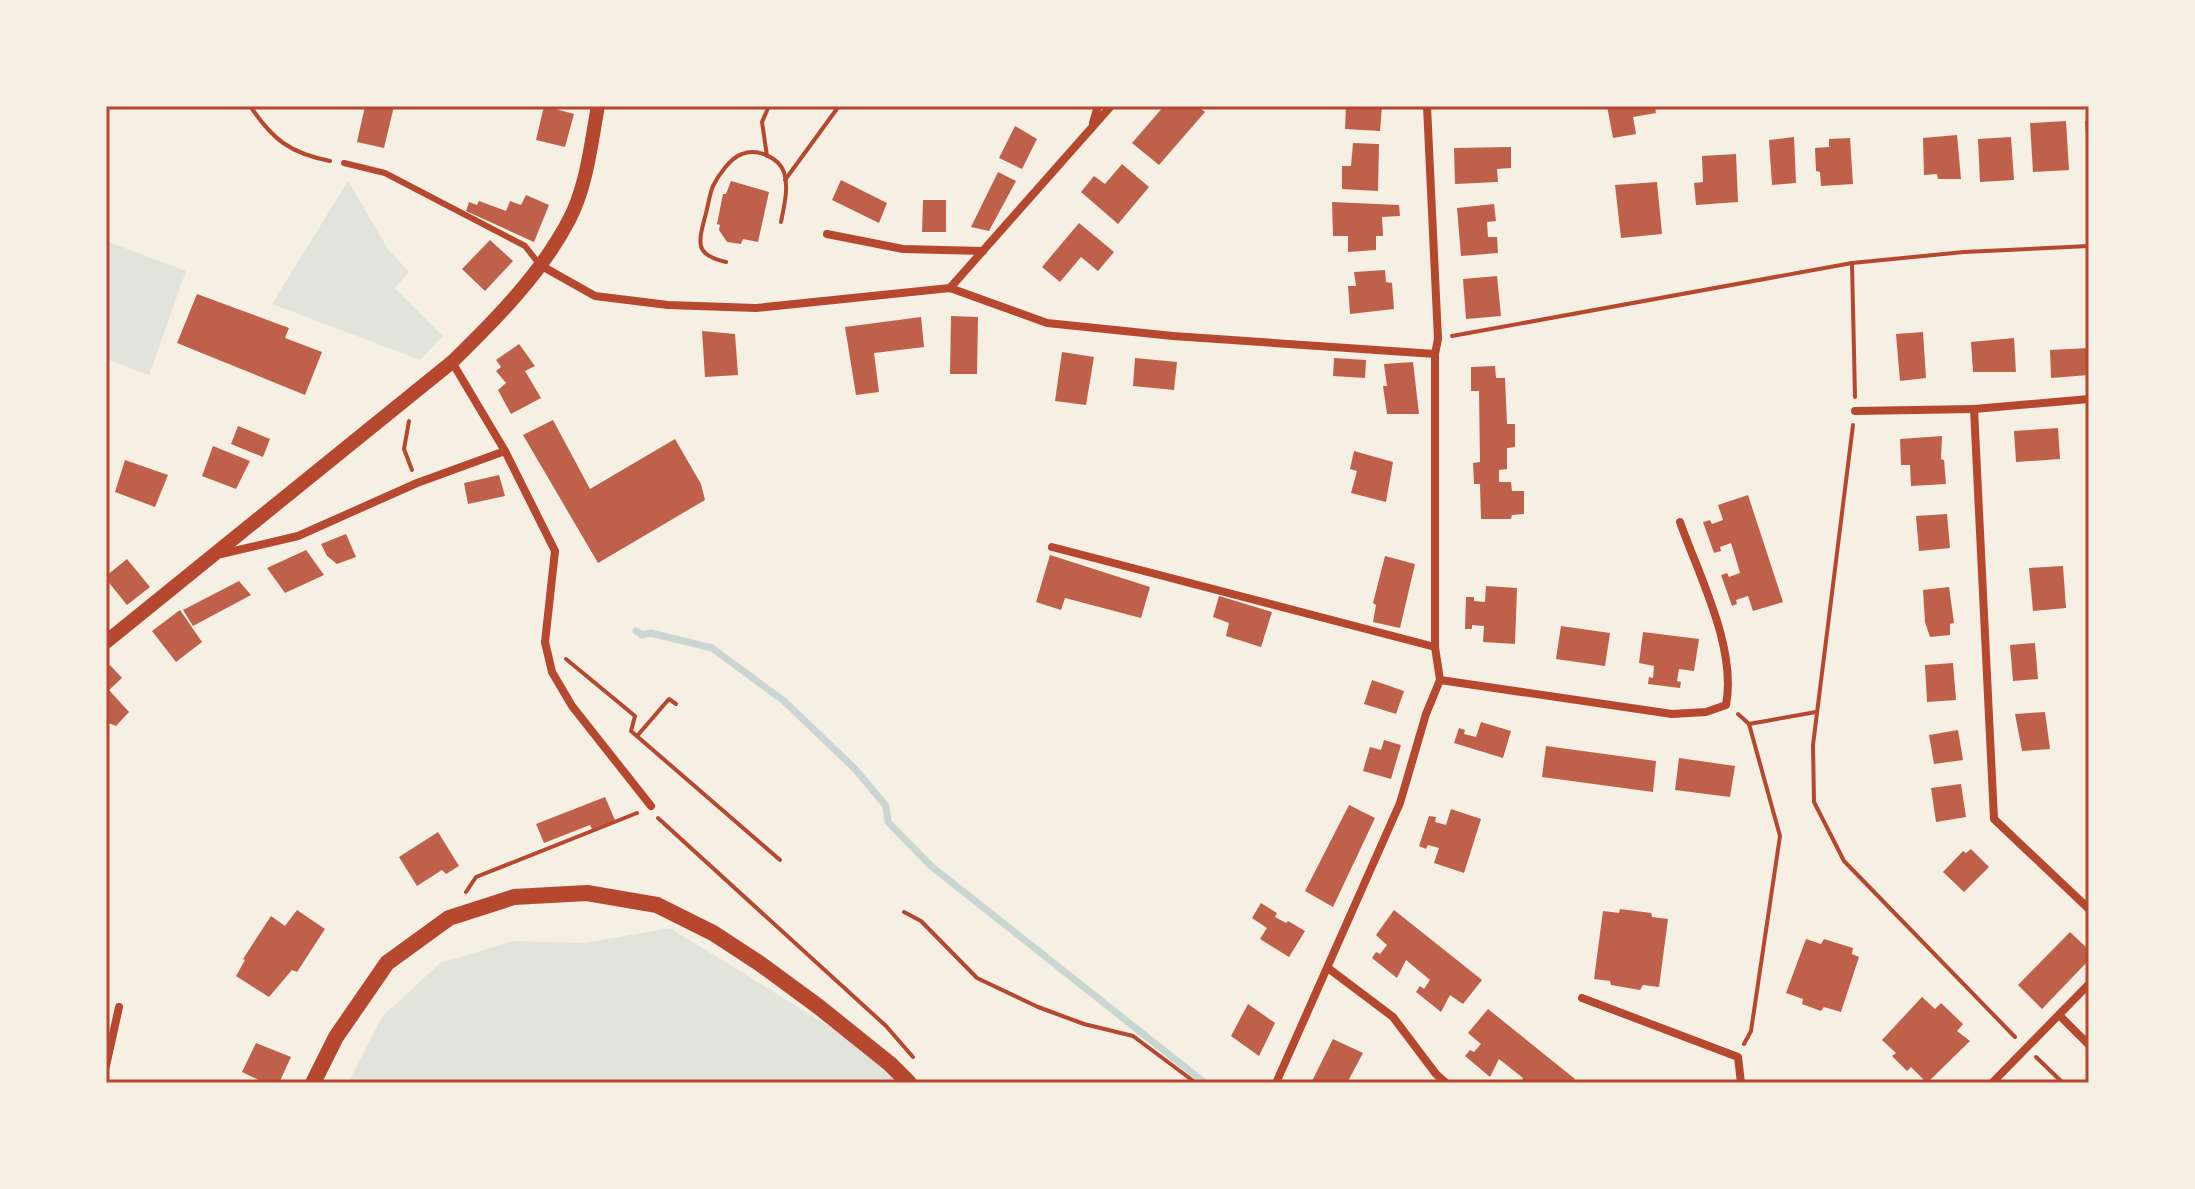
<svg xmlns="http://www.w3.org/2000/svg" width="2195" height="1189" viewBox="0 0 2195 1189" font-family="Bitter,serif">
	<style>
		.green { fill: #e2e4dc }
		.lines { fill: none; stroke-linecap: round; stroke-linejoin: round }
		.stream { stroke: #c9d6d2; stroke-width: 7 }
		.building { fill: #bf614a }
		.path { stroke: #b5482f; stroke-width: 4 }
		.service { stroke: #b5482f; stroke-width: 6 }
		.minor { stroke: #b5482f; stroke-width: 8 }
		.tertiary { stroke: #b5482f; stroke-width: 14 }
		.secondary { stroke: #b5482f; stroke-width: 16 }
		.neatline { fill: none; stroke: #b5482f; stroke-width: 3 }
	</style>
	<rect width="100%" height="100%" fill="#f6efe4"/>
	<!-- green -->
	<g class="green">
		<polygon points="348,181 388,249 409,272 395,288 443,336 420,360 272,304"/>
		<polygon points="106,241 186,271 149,375 106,359"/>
		<polygon points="670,928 890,1064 900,1083 348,1083 382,1017 440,963 513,941 585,943"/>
	</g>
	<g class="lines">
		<!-- stream -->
		<polyline class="stream" points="636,631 642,635 651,633 712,648 784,701 855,769 886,806 888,822 931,866 1205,1083"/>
	</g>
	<!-- building -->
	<g class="building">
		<polygon points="365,106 394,106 384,148 357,142"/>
		<polygon points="544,106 574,114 565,147 536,140"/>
		<polygon points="1164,106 1198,106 1205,112 1159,165 1132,143"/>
		<polygon points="1346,106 1382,106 1380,131 1345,129"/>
		<polygon points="1607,106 1655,106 1656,113 1633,117 1636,134 1613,138"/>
		<polygon points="2066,121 2069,170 2033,172 2030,123"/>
		<polygon points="2085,121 2089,121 2089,155 2087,155"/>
		<polygon points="1015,126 1037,139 1022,169 999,158"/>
		<polygon points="1957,135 1961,179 1938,179 1937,174 1924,175 1923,138"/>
		<polygon points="1794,137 1796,183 1772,185 1769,140"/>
		<polygon points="2011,137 2014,180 1980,182 1978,139"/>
		<polygon points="1850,138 1853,184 1821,186 1820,172 1816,171 1815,148 1829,147 1829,139"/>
		<polygon points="1353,143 1379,144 1378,191 1342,189 1342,166 1351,166"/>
		<polygon points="1511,147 1511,168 1497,169 1498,182 1455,184 1454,148"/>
		<polygon points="1736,154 1738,202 1696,205 1694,183 1703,182 1702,156"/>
		<polygon points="1122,164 1149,187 1118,224 1081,192 1094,176 1105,184"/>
		<polygon points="998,172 1016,181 989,231 971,227"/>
		<polygon points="841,180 887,203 879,223 832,200"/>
		<polygon points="731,181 769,192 758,242 743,239 741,244 727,242 719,230 720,225 717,224 723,194 726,194"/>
		<polygon points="1657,182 1662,234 1621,238 1615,185"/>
		<polygon points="526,195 549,205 534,242 466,211 469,202 477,205 479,201 506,211 510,201 521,205"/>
		<polygon points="923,200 946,200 946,232 922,232"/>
		<polygon points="1332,202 1399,205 1400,216 1382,217 1383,236 1376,236 1376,250 1348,252 1348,236 1333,236"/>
		<polygon points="1494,204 1496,221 1487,222 1488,237 1497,237 1498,253 1461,256 1457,208"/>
		<polygon points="1079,223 1114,252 1098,271 1081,257 1060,282 1042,267"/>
		<polygon points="490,240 513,261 485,291 462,269"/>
		<polygon points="1385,270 1386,282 1392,283 1394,309 1350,314 1348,286 1356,286 1354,272"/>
		<polygon points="1497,276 1501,316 1466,319 1463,279"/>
		<polygon points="197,294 289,328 285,338 322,352 305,395 177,343"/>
		<polygon points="951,316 978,317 977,374 950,374"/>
		<polygon points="921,317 924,347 874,353 879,392 856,395 845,327"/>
		<polygon points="702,331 735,334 738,375 705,377"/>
		<polygon points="1923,332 1926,378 1900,381 1896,334"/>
		<polygon points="2014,338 2016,372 1973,372 1971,342"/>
		<polygon points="519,344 535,366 525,371 541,398 511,414 498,390 506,383 496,371 501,367 496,360"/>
		<polygon points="2089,348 2089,375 2051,378 2050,350"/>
		<polygon points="1062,352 1094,357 1086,405 1055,401"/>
		<polygon points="1135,358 1177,362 1174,390 1133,386"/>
		<polygon points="1334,358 1366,360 1365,378 1333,376"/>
		<polygon points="1413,362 1419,414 1387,414 1383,386 1387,386 1384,364"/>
		<polygon points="1495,366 1496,378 1505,378 1507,424 1515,424 1515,447 1507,448 1507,469 1499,470 1499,482 1511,482 1512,491 1524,491 1524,514 1512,515 1511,519 1481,519 1480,484 1474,484 1473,463 1480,462 1479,391 1471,391 1471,367"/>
		<polygon points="553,420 590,489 675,439 701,484 705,500 598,563 523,435"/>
		<polygon points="238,426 270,439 263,457 231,444"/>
		<polygon points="2058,428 2060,459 2016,462 2014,431"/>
		<polygon points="1942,436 1941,459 1944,460 1946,484 1911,486 1910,465 1901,465 1900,439"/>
		<polygon points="213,446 250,461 236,489 202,476"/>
		<polygon points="1354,451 1393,462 1386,502 1351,493 1357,471 1350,469"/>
		<polygon points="125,460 168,475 155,507 115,492"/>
		<polygon points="499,475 505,496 468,504 464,483"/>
		<polygon points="1748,495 1783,602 1753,611 1748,596 1736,600 1737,604 1732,606 1721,575 1727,573 1729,577 1740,573 1736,559 1731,543 1720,547 1721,551 1714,553 1703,522 1710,520 1712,524 1723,520 1718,505"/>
		<polygon points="1947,514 1950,548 1919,551 1916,516"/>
		<polygon points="346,534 356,557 337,564 327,556 321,544"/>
		<polygon points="306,550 324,575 285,593 267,568"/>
		<polygon points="1050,555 1150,587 1141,618 1065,598 1061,610 1036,602"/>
		<polygon points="1385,556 1415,564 1400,628 1373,622 1376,605 1373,603"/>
		<polygon points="127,559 150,587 127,605 106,579 106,576"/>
		<polygon points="2063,566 2066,608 2033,611 2029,568"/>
		<polygon points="239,581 251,595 193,626 183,610"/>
		<polygon points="1486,586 1517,588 1515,644 1483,642 1484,626 1472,625 1472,629 1465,629 1466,597 1474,597 1474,601 1485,602"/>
		<polygon points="1949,587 1954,623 1950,624 1950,635 1930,637 1925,622 1923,590"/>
		<polygon points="1219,596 1272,612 1261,647 1226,636 1229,623 1213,617"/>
		<polygon points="180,610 202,642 176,662 152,631"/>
		<polygon points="1561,626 1610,633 1605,666 1556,659"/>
		<polygon points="1643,632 1699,639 1694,671 1679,669 1677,681 1681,682 1680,688 1648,684 1649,677 1653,678 1654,666 1639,663"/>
		<polygon points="2035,643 2038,679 2013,681 2010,645"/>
		<polygon points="1953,663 1956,700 1927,702 1925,665"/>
		<polygon points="110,665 122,678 109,690 129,712 116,726 106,722 106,668"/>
		<polygon points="1372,680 1404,691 1396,714 1364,704"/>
		<polygon points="2045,712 2050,749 2022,751 2015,714"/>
		<polygon points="1481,722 1511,731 1503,758 1454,743 1459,728 1465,730 1464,734 1476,737"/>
		<polygon points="1958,730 1963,760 1934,764 1929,735"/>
		<polygon points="1384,740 1401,745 1391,779 1363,771 1370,747 1381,750"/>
		<polygon points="1546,746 1656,761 1653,792 1542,777"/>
		<polygon points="1679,758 1735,766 1730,797 1675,790"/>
		<polygon points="1961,784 1966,817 1936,822 1931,788"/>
		<polygon points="605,797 615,820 592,829 590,825 544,843 536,824"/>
		<polygon points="1349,805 1375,818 1333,907 1305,891"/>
		<polygon points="1451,809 1481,819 1464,873 1434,863 1439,848 1428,845 1426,849 1419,846 1429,816 1436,817 1435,822 1446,825"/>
		<polygon points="438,832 459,866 446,874 442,870 417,886 399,857"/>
		<polygon points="1971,849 1989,867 1964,892 1943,872 1963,851 1966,853"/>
		<polygon points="1261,903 1277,913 1275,917 1286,923 1288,921 1305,931 1289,957 1260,939 1267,928 1252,918"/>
		<polygon points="1620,909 1651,913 1652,917 1668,919 1659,987 1643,985 1640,990 1611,985 1610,981 1594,979 1603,911 1619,913"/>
		<polygon points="297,910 325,929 297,972 292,970 269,997 236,976 245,960 243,959 271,916 285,926"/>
		<polygon points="1394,910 1482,980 1463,1004 1450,995 1441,1012 1416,992 1420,986 1424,989 1430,980 1406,960 1397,978 1372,958 1376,952 1380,954 1387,945 1376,935"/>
		<polygon points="2070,932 2089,950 2089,960 2042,1009 2018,985"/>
		<polygon points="1806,939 1821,944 1824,939 1853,948 1852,954 1859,957 1841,1012 1824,1007 1821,1011 1802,1004 1803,999 1786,993"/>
		<polygon points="1922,997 1935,1009 1941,1003 1963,1024 1957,1031 1970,1041 1927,1083 1911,1067 1907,1071 1892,1056 1896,1053 1882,1040"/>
		<polygon points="1248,1004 1275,1023 1259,1056 1231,1036"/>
		<polygon points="1488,1009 1575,1079 1572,1083 1520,1083 1523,1078 1499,1059 1490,1077 1465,1056 1470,1050 1474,1052 1481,1044 1468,1033"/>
		<polygon points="1333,1039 1363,1053 1347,1083 1311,1083"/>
		<polygon points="256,1043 291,1057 279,1083 265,1083 242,1072"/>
	</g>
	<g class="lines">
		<!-- path -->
		<g class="path">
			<path d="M250 106C273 140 290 153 330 161"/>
			<polyline points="767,156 762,122 769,106"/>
			<polyline points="785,180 839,106"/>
			<path d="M726 262C695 255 698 244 705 217 708 207 709 196 713 186 718 176 730 158 742 154 757 148 778 157 784 172 789 188 784 206 781 222"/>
			<polyline points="1852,263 1855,397"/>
			<polyline points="1452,336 1852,263 1964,252 2089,246"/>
			<polyline points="409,421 404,449 412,470"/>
			<polyline points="1853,425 1813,745 1814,802 1844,861 2015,1037"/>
			<polyline points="566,659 635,716 631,731 780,860"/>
			<polyline points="1738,714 1749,724 1780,836 1751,1031 1744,1044"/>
			<polyline points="1749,724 1816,712"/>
			<polyline points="637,736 669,699 676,704"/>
			<polyline points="658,818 886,1026 913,1057"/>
			<polyline points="466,892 476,877 637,813"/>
			<polyline points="904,912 921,921 977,978 1038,1007 1084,1024 1133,1036 1196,1083"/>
			<polyline points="2036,1057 2063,1083"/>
		</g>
		<!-- service -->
		<polyline class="service" points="344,163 385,173 525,246 540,265"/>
		<!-- minor -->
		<g class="minor">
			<polyline points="1093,123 1098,106"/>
			<polyline points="827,234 903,249 983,251"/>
			<polyline points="540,265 595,296 668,305 756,308 950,288 1047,323 1173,336 1435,354"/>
			<polyline points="950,288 1111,106"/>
			<polyline points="452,362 505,451 555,551 545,642 552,672 572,706 651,806"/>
			<polyline points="2089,399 1974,409 1994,819 2089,909"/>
			<polyline points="1855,411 1974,409"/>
			<polyline points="1052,547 1435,647"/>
			<polyline points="221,554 298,536 417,483 505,451"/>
			<path d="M1440 680 1672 714 1706 712 1726 705C1737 648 1699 576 1680 522"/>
			<polyline points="1328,968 1393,1017 1436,1074 1446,1083"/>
			<polyline points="1582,998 1738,1057 1741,1083"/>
			<polyline points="2059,1015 2089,1045"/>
			<polyline points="106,1066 119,1007"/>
			<polyline points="1276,1083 1400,803 1426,714 1440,680 1435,647 1435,354 1438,339 1427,106"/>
			<polyline points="1992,1083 2089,984"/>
		</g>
		<!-- tertiary -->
		<path class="tertiary" d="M106 642 452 362C495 320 541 274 569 220 587 186 591 143 598 106"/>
		<!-- secondary -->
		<polyline class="secondary" points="313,1083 336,1037 387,963 449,918 514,897 587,893 657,905 713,933 759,963 819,1007 890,1064 909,1083"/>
	</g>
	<!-- border -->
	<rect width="2195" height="1189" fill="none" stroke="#f6efe4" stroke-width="216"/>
	<rect x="108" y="108" width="1979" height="973" class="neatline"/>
</svg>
